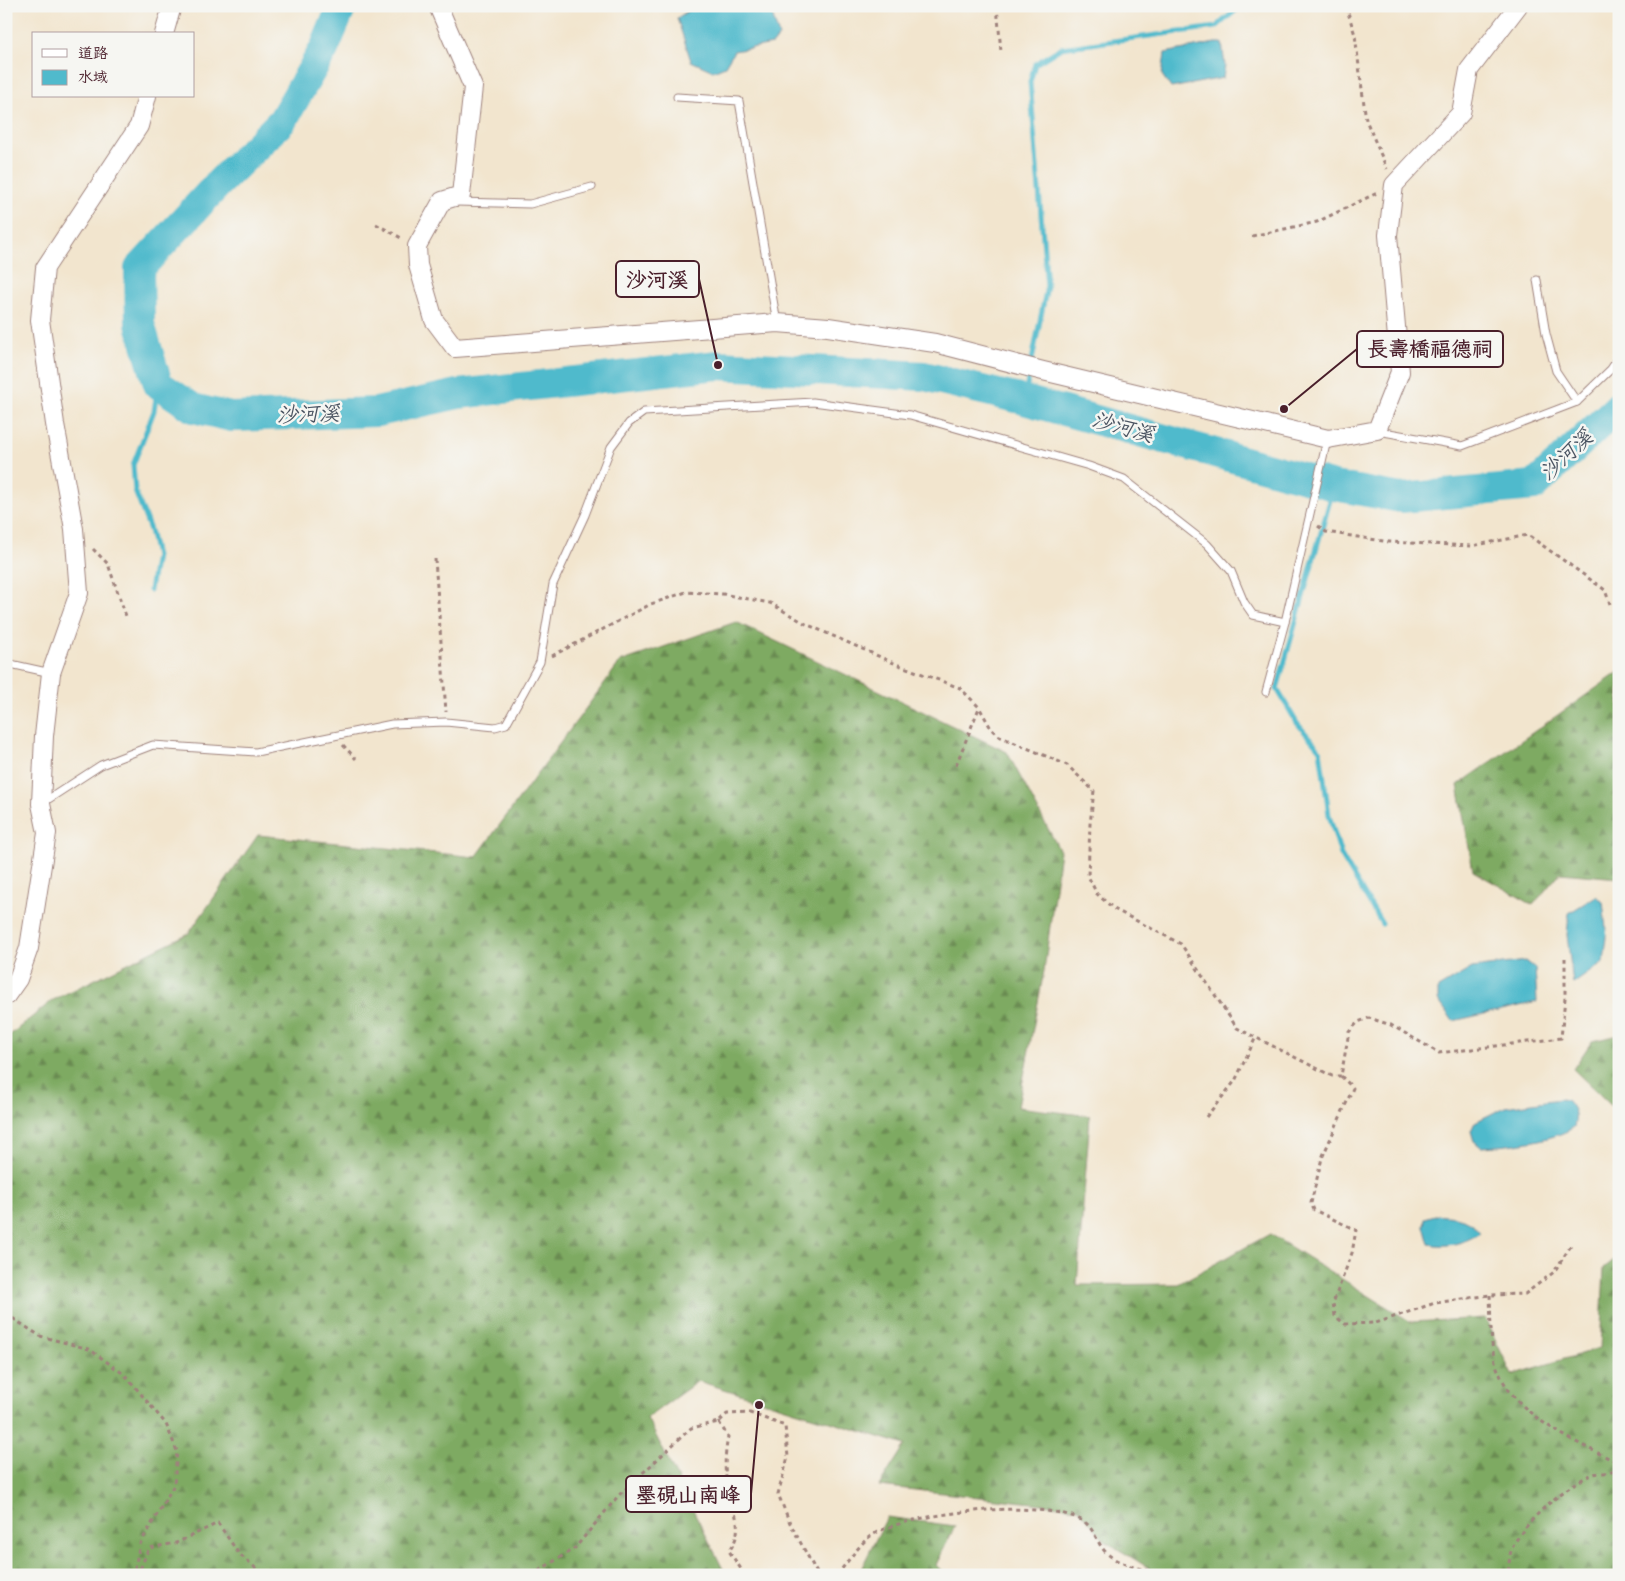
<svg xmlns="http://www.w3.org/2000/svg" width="1625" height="1581" viewBox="0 0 1625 1581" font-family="Caveat,'LXGW WenKai TC',sans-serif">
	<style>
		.forest { fill: url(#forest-firs); stroke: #646446 }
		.water { fill: #50bacc; stroke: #4d6c7c }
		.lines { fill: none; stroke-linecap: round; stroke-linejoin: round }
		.stream { stroke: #50bacc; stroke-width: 5 }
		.river { stroke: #50bacc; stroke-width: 30 }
		.service-casing { stroke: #9e827c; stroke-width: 9 }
		.tertiary-casing { stroke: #9e827c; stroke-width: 20 }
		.path { stroke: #9e827c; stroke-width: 3; stroke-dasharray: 4 4; stroke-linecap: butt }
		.service { stroke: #fff; stroke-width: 7 }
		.tertiary { stroke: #fff; stroke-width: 18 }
		.labels { text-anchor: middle; stroke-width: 5; stroke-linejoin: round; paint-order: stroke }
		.water-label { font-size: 21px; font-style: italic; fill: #4c5563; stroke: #f6f6f2 }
		.leader { fill: none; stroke: #4a1f2b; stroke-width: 2 }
		.callout-dot { fill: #4a1f2b; stroke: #f6f6f2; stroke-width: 2 }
		.callout { fill: #f6f6f2; stroke: #4a1f2b; stroke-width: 2 }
		.callout-label { font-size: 21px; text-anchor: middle; font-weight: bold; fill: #4a1f2b }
	</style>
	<defs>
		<pattern id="forest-firs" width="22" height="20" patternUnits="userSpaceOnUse" patternTransform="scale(1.25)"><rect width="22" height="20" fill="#7eaa62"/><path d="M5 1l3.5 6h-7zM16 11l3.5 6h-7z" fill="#698a51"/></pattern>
	</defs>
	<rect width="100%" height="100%" fill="#f6f6f2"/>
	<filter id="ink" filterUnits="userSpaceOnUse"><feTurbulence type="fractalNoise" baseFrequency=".02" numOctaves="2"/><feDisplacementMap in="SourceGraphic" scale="10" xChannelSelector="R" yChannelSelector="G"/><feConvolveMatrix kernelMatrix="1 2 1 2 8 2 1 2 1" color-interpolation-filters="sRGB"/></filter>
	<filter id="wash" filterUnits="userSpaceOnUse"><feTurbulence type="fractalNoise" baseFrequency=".0096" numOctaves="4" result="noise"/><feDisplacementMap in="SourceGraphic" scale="20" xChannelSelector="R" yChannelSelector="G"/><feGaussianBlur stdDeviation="1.12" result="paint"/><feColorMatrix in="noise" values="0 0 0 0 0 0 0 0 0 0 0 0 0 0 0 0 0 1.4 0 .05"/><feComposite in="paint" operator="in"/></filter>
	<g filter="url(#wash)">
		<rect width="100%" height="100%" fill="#f2e5ce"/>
		<!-- forest -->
		<g class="forest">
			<polygon points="736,622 1007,752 1060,851 1044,971 1018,1107 1090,1116 1077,1285 1178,1284 1270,1234 1411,1322 1485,1318 1512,1375 1600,1348 1604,1268 1619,1256 1619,1575 1160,1575 1105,1541 1078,1508 879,1486 905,1445 698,1381 647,1418 726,1575 6,1575 6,1038 53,1000 189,933 258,835 476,857 620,662"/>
			<polygon points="1619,672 1619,878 1560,873 1533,905 1473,871 1458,785"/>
			<polygon points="1619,1035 1619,1113 1573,1069 1592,1041"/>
			<polygon points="887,1517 955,1526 936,1565 946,1575 858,1575"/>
		</g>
		<!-- water -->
		<g class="water">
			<polygon points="756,6 771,11 779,36 773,44 734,51 725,66 713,71 691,61 677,18 691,9"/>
			<polygon points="1215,43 1222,43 1225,66 1223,78 1171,88 1162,75 1165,53"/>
			<polygon points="1596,896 1603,902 1607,937 1604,962 1573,984 1567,935 1569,913"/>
			<polygon points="1526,961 1535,968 1537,1002 1453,1021 1438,1000 1438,988 1472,968"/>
			<path d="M1560 1099 1567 1100C1575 1109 1577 1115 1574 1127 1555 1141 1505 1146 1481 1147L1474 1141 1471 1131 1475 1122 1505 1107Z"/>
			<path d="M1435 1215C1454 1217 1469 1216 1480 1233 1465 1243 1446 1248 1429 1244L1424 1226 1425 1218Z"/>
		</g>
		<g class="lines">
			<!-- stream -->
			<g class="stream">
				<polyline points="1024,400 1047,286 1030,82 1035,64 1061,48 1216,27 1241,6"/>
				<polyline points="1334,486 1277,689 1297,723 1320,750 1329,815 1341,855 1382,924"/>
				<polyline points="150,590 156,556 150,530 135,491 133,465 154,411 158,384"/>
			</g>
			<!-- river -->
			<polyline class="river" points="342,6 324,49 282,121 219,183 139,269 140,324 158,384 193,408 231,417 377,412 458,394 718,365 924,376 1024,400 1334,486 1401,498 1534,486 1619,406"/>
		</g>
	</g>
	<g filter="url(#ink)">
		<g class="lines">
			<!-- service casing -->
			<g class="service-casing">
				<g id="service">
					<polyline points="677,97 739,101 777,323"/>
					<polyline points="457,202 530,204 592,187"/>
					<polyline points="1537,280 1546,334 1556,371 1577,402"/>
					<polyline points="1378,431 1462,446 1577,402 1611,369 1619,357"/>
					<polyline points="6,663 51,673"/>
					<polyline points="1266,692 1285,622 1327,440"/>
					<polyline points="44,802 101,765 153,745 256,752 392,724 446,722 495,727 506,724 540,662 553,584 585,515 611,447 629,423 644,412 813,402 910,415 1089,466 1124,479 1207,544 1231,571 1244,602 1253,615 1285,622"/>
				</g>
			</g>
			<!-- tertiary casing -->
			<g class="tertiary-casing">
				<g id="tertiary">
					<polyline points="438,6 473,87 461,195 442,201 417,246 418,265 434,320 455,348 777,323 828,327 935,343 1043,371 1328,439 1377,430 1400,372 1388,235 1394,185 1461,113 1469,70 1518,6"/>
					<polyline points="164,34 172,6"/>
					<polyline points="6,996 18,979 29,948 47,833 41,804 44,736 51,673 79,593 74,529 55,424 40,320 45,268 139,126 147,96"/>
				</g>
			</g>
			<!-- path -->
			<g class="path">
				<polyline points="997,6 1001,52"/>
				<polyline points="1346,6 1355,35 1366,120 1387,169"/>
				<polyline points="376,224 403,239"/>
				<polyline points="1252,236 1317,222 1377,193"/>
				<polyline points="1318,526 1326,532 1389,542 1472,546 1528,535 1605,590 1610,604"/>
				<polyline points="93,549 108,564 127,619"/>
				<polyline points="435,559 446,712"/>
				<polyline points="552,656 651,604 686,592 723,594 770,603 806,624 896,664 960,688 979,707 992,730 1001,737 1067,765 1094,791 1090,824 1088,876 1097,894 1114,909 1181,944 1237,1028 1332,1076 1341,1076 1349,1032 1358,1022 1369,1018 1391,1025 1439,1053 1561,1038 1565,998 1565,958"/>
				<polyline points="343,745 356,759"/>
				<polyline points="956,765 979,708"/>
				<polyline points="1341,1076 1353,1088 1322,1158 1311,1203 1314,1210 1356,1230 1352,1253 1333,1303 1335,1316 1345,1324 1376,1323 1435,1303 1490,1295 1525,1294 1554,1272 1572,1244"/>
				<polyline points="1206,1117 1235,1081 1255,1039"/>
				<path d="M1490 1295C1491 1315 1490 1337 1494 1357 1506 1412 1569 1439 1615 1461L1617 1470C1608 1475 1600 1471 1591 1475 1565 1486 1524 1522 1512 1548 1509 1555 1509 1567 1508 1575"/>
				<polyline points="6,1314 40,1336 89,1349 125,1375 166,1424 177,1451 174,1485 140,1544 135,1567 138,1574 149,1548 176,1543 218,1523 239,1554 264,1575"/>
				<path d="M719 1422 728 1437C725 1453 724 1468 727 1484 731 1509 747 1527 729 1551L745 1575"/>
				<polyline points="532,1575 575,1548 619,1495 691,1428 719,1422 727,1414 750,1413 785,1426 788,1457 778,1494 790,1523 818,1575"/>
				<path d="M837 1575C846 1564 861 1542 872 1535 908 1512 1046 1498 1083 1521 1093 1527 1096 1540 1103 1549 1116 1566 1145 1569 1164 1575"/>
			</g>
			<!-- service -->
			<use href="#service" class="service"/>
			<!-- tertiary -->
			<use href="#tertiary" class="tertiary"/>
		</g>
	</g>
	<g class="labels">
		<!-- water labels -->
		<g class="water-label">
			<text transform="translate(308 414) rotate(-2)" y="7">沙河溪</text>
			<text transform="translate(1123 427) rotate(15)" y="7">沙河溪</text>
			<text transform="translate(1566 455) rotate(-43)" y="7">沙河溪</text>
		</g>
	</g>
	<!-- callouts -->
	<path class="leader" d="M718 365L699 279M1284 409L1357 349M759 1405L751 1494"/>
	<g class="callout-dot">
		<circle cx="718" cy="365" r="5"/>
		<circle cx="1284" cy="409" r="5"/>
		<circle cx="759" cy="1405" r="5"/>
	</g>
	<g class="callout">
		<rect x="616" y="261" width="83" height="36" rx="5"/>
		<rect x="1357" y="331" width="146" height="36" rx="5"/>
		<rect x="626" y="1476" width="125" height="36" rx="5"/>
	</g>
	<g class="callout-label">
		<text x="657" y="287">沙河溪</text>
		<text x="1430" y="356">長壽橋福德祠</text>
		<text x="688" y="1502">墨硯山南峰</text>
	</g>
	<!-- margin -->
	<rect width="1625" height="1581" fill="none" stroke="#f6f6f2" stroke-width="25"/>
	<!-- legend -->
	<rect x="32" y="32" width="162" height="65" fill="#f6f6f2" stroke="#b1a0a2"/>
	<rect x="42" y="49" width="25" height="8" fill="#ffffff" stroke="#b1a0a2"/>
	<text x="78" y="58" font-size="15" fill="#4a1f2b">道路</text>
	<rect x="42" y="70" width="25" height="15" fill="#50bacc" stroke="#b1a0a2"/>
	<text x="78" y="82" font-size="15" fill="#4a1f2b">水域</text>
</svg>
